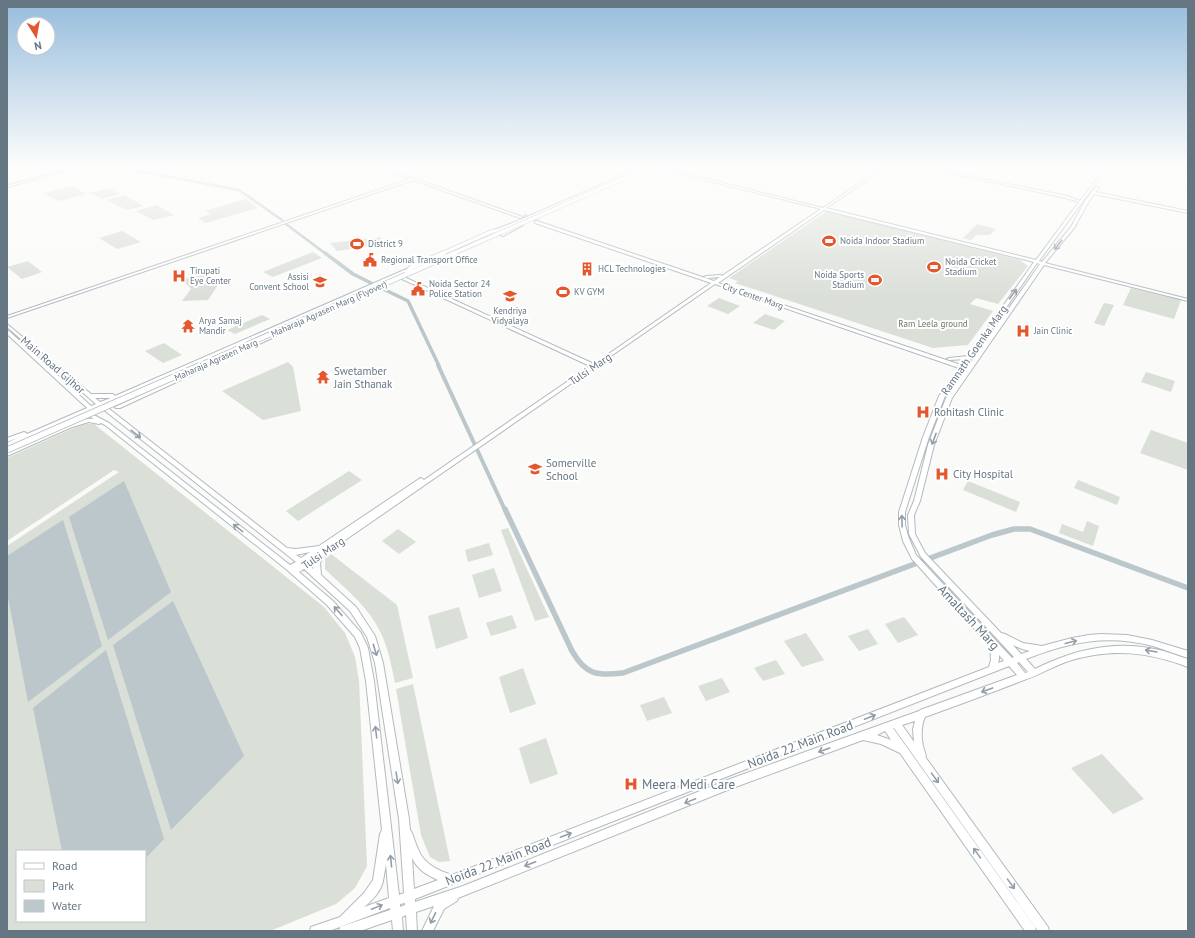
<svg xmlns="http://www.w3.org/2000/svg" width="1195" height="938" viewBox="0 0 1195 938" font-family="'PT Sans',sans-serif">
	<style>
		.green { fill: #dadfd7; fill-rule: evenodd }
		.water { fill: #bbc7cb }
		.lines { fill: none; stroke-linecap: round; stroke-linejoin: round }
		.canal-far3 { stroke: #bbc7cb; stroke-width: 2.5 }
		.canal-far2 { stroke: #bbc7cb; stroke-width: 3.5 }
		.canal-far1 { stroke: #bbc7cb; stroke-width: 4 }
		.canal { stroke: #bbc7cb; stroke-width: 5.5 }
		.secondary-tunnel { stroke: #d5d9db; stroke-width: 3.5; stroke-dasharray: 3.5 1.5; stroke-linecap: butt }
		.secondary-casing { stroke: #b3babf; stroke-width: 2 }
		.primary-casing { stroke: #b5babe; stroke-width: 2 }
		.secondary { fill: #fff; fill-rule: evenodd }
		.primary { fill: #fff; fill-rule: evenodd }
		.rail { stroke: #a2aab0; stroke-width: 1; stroke-dasharray: 3.5 1.5; stroke-linecap: butt }
		.primary-bridge-far2-casing { stroke: #b5babe; stroke-width: 4.5; stroke-linecap: butt }
		.primary-bridge-far1-casing { stroke: #b5babe; stroke-width: 5.5; stroke-linecap: butt }
		.primary-bridge-casing { stroke: #b5babe; stroke-width: 7; stroke-linecap: butt }
		.primary-bridge-far2 { stroke: #fff; stroke-width: 3.5 }
		.primary-bridge-far1 { stroke: #fff; stroke-width: 4.5 }
		.primary-bridge { stroke: #fff; stroke-width: 5.5 }
		.oneway { stroke: #939fa8 }
		.labels { text-anchor: middle; stroke-width: 4; stroke-linejoin: round; paint-order: stroke }
		.far-poi-label { font-size: 9px; fill: #657683; stroke: #fff; text-anchor: start }
		.far-street-label { font-size: 9px; fill: #657683; stroke: #fff }
		.far-park-label { font-size: 9px; fill: #687a64; stroke: #fff }
		.street-label { font-size: 11px; fill: #657683; stroke: #fff }
		.poi-label { font-size: 11px; fill: #657683; stroke: #fff; text-anchor: start }
		.near-street-label { font-size: 13px; fill: #657683; stroke: #fff }
		.near-poi-label { font-size: 13px; fill: #657683; stroke: #fff; text-anchor: start }
	</style>
	<rect width="100%" height="100%" fill="#fafaf8"/>
	<!-- green -->
	<g class="green">
		<polygon points="72,186 86,194 59,201 43,193"/>
		<polygon points="108,188 120,194 102,199 90,193"/>
		<polygon points="124,195 144,206 127,210 106,200"/>
		<polygon points="246,199 258,208 206,223 198,218 211,214 205,211"/>
		<polygon points="156,205 174,215 153,220 136,211"/>
		<polygon points="827,211 1020,260 1028,266 998,304 976,298 970,304 993,311 968,345 933,348 735,283 738,281 729,278"/>
		<polygon points="977,224 996,229 990,235 976,235 971,240 963,238"/>
		<polygon points="122,231 141,242 117,249 99,238"/>
		<polygon points="381,237 384,244 337,251 330,243"/>
		<polygon points="313,252 322,258 273,277 263,272"/>
		<polygon points="28,261 42,272 22,279 7,267"/>
		<polygon points="203,273 215,280 218,285 208,300 182,301 191,289 183,280"/>
		<polygon points="1131,288 1181,300 1174,319 1123,305"/>
		<polygon points="719,298 740,306 728,314 707,306"/>
		<polygon points="1104,303 1114,305 1104,326 1094,323"/>
		<polygon points="765,314 785,321 774,330 753,323"/>
		<polygon points="262,315 270,319 235,334 227,330"/>
		<polygon points="164,343 182,355 163,363 145,351"/>
		<polygon points="288,362 293,367 301,411 263,420 222,391"/>
		<polygon points="1146,372 1175,381 1171,392 1141,382"/>
		<path d="M86 424H94L324 607 345 633 355 657 359 681 367 866 355 888 336 904 270 931H7V546L119 472 114 470 7 541V458L76 427ZM17 851H145V921H17Z"/>
		<polygon points="1151,430 1188,443 1188,470 1140,453"/>
		<polygon points="349,471 362,480 298,521 286,511"/>
		<polygon points="1078,480 1120,497 1117,505 1074,488"/>
		<polygon points="968,481 1020,502 1016,512 963,490"/>
		<polygon points="1087,521 1099,526 1093,546 1059,533 1062,524 1083,532"/>
		<polygon points="508,528 549,617 535,621 501,530"/>
		<polygon points="398,529 416,542 399,554 382,541"/>
		<polygon points="489,543 493,555 468,562 465,550"/>
		<path d="M331 554 397 605 413 678 395 683C391 663 387 642 376 624 364 603 342 586 325 569V558Z"/>
		<polygon points="494,568 502,591 479,598 472,575"/>
		<polygon points="459,607 468,638 436,649 428,616"/>
		<polygon points="512,615 517,628 491,636 486,623"/>
		<polygon points="904,617 918,635 898,643 885,624"/>
		<polygon points="868,629 878,644 859,651 848,636"/>
		<polygon points="806,633 824,660 802,667 784,641"/>
		<polygon points="776,660 785,674 763,681 754,668"/>
		<polygon points="523,668 536,704 510,713 499,677"/>
		<polygon points="722,678 730,692 706,701 698,686"/>
		<polygon points="413,684 450,861 439,862 430,857 421,835 396,689"/>
		<polygon points="664,697 672,713 647,721 640,705"/>
		<polygon points="546,738 558,774 530,784 519,748"/>
		<polygon points="1102,754 1144,799 1113,814 1071,768"/>
	</g>
	<!-- water -->
	<g class="water">
		<polygon points="124,481 171,592 108,640 69,517"/>
		<polygon points="63,520 102,646 28,702 7,592 7,556"/>
		<polygon points="173,601 244,756 171,830 113,645"/>
		<polygon points="106,650 164,839 145,859 145,851 62,851 33,708"/>
	</g>
	<g class="lines">
		<!-- canal-far3 -->
		<g class="canal-far3">
			<polyline points="118,167 239,190 282,220"/>
			<polyline points="286,224 326,254"/>
		</g>
		<!-- canal-far2 -->
		<g class="canal-far2">
			<polyline points="325,253 353,274 371,283"/>
			<polyline points="373,284 408,301 439,366"/>
		</g>
		<!-- canal-far1 -->
		<polyline class="canal-far1" points="438,365 505,510"/>
		<!-- canal -->
		<path class="canal" d="M505 509 572 651C586 675 597 676 623 673L992 535 1014 529H1030L1188 588"/>
		<!-- secondary-tunnel -->
		<polyline class="secondary-tunnel" points="524,215 539,221"/>
		<!-- secondary casing -->
		<g class="secondary-casing">
			<g id="secondary">
				<polygon points="79,167 83,167 7,187 7,185"/>
				<polygon points="377,167 381,167 523,217 520,218 413,180 7,318 7,316 410,179"/>
				<polygon points="642,167 645,167 488,236 485,235"/>
				<path d="M654 167H660L823 208 884 167H887L826 208 1036 260 1079 202 1066 198 921 167H926L1067 196 1080 201 1106 167H1108L1039 261 1042 262 1071 227 1085 201 1096 187 1099 188 1095 192 1188 211V213L1094 194 1089 201 1074 228 1045 263 1188 299V301L1044 265 952 398 934 445 920 501 914 515 915 534 925 553 1001 633 1005 634 1023 643 1042 646 1072 638 1089 635 1101 634 1127 635 1152 640 1188 651V658C1176 654 1165 650 1153 646 1107 634 1070 642 1026 659L1035 669C1071 651 1109 641 1149 648 1163 650 1175 655 1188 659V667C1148 652 1113 648 1072 660 1055 665 1040 675 1024 680 991 693 958 705 925 717 921 726 921 736 923 746 924 750 926 754 926 758L1048 927 1049 931H1038L894 728H893L1035 927 1036 931H1025L900 753 881 744 863 740 730 789 458 898 457 901 444 909 433 931H422L434 906 416 912 417 931H407L406 915 402 917 403 931H393L392 920 360 931H339L340 927 390 910V908L329 931H310L311 927 340 917 364 893 373 880 380 834 382 830 366 681 360 648 355 637 327 605 286 569 105 425 101 423 99 424 89 422 72 427 7 456V452C25 444 77 416 94 419L89 416 92 414 94 415 109 423 290 565 296 562 104 410 103 409 104 408H108L287 548 296 549 319 546 419 479 421 478 424 480 590 366 402 279V277H404L594 364 711 283 535 223V221H537L714 281 720 277 706 278 704 277 706 276 720 275 722 276 821 209 664 170 654 169 644 171 643 170ZM824 210 1034 262 968 356 949 358 947 359 949 360 966 359 961 365 718 283ZM1037 263 1040 264 946 398 928 445 914 501 908 515 909 534 921 557 1014 657 1012 658 916 555 908 536 905 525V512L929 437 945 396 963 369H966V368L965 367ZM715 284 959 368 939 396 923 437 899 512V525L903 541 912 559 990 646 991 660 989 667 452 875C437 870 424 864 418 849 415 843 414 837 411 831L410 830 409 819 383 663 375 636 356 607 321 575 320 563 325 554ZM310 552 301 558 296 555ZM314 562 313 569 309 565ZM304 569 350 611 367 637 375 663 399 819 404 893 399 895 374 681 368 648 361 633 333 601 299 572ZM1013 645 1022 649 1030 651 1021 654ZM999 655 1004 661 998 663 999 660ZM1019 662 1028 672 1025 673 1017 663ZM1009 666 1017 675 923 709H922L919 711 730 779 463 886 415 902V899ZM915 721 913 729 914 742 902 725ZM885 731 891 740 877 735ZM412 858C418 870 427 875 438 880L414 889ZM386 864 389 898 364 907C372 901 381 891 383 881 384 875 385 870 386 864ZM405 903V905L400 907V904Z"/>
				<path d="M411 267 414 268 7 447V443L17 438 7 442V438L24 432 26 433 27 434 87 408 7 334V331H9L91 406 96 404 7 327V324L91 394H113L115 396ZM95 398H111L100 402Z"/>
				<polygon points="369,291 372,292 120,408 116,408 115,407"/>
			</g>
		</g>
		<!-- primary casing -->
		<g class="primary-casing">
			<g id="primary">
				<polygon points="515,222 518,223 494,232 491,231"/>
				<polygon points="520,224 523,225 503,236 500,235"/>
			</g>
		</g>
		<!-- secondary -->
		<use href="#secondary" class="secondary"/>
		<!-- primary -->
		<use href="#primary" class="primary"/>
		<!-- rail -->
		<polyline class="rail" points="7,185 80,167"/>
		<!-- primary-bridge-far2 casing -->
		<g class="primary-bridge-far2-casing">
			<g id="primary-bridge-far2">
				<polyline points="441,254 493,231"/>
				<polyline points="452,254 650,167"/>
			</g>
		</g>
		<!-- primary-bridge-far1 casing -->
		<g class="primary-bridge-far1-casing">
			<g id="primary-bridge-far1">
				<polyline points="407,272 412,267 444,253"/>
				<polyline points="198,366 455,253"/>
			</g>
		</g>
		<!-- primary-bridge casing -->
		<g class="primary-bridge-casing">
			<polyline id="primary-bridge" points="7,450 201,365"/>
		</g>
		<!-- primary-bridge-far2 -->
		<use href="#primary-bridge-far2" class="primary-bridge-far2"/>
		<!-- primary-bridge-far1 -->
		<use href="#primary-bridge-far1" class="primary-bridge-far1"/>
		<!-- primary-bridge -->
		<use href="#primary-bridge" class="primary-bridge"/>
	</g>
	<!-- one-way arrows -->
	<defs><path id="oneway-shaft" d="M-6 0H5M1.5-3L5.5 0L1.5 3" fill="none" stroke-width="1.6" stroke-linecap="round" stroke-linejoin="round"/></defs>
	<g class="oneway">
		<use href="#oneway-shaft" transform="translate(1058 245) rotate(129)"/>
		<use href="#oneway-shaft" transform="translate(1013 294) rotate(-54)"/>
		<use href="#oneway-shaft" transform="translate(136 434) rotate(38)"/>
		<use href="#oneway-shaft" transform="translate(934 439) rotate(110)"/>
		<use href="#oneway-shaft" transform="translate(902 521) rotate(-91)"/>
		<use href="#oneway-shaft" transform="translate(238 528) rotate(-142)"/>
		<use href="#oneway-shaft" transform="translate(338 611) rotate(-131)"/>
		<use href="#oneway-shaft" transform="translate(1071 642) rotate(-14)"/>
		<use href="#oneway-shaft" transform="translate(375 650) rotate(73)"/>
		<use href="#oneway-shaft" transform="translate(1151 651) rotate(-170)"/>
		<use href="#oneway-shaft" transform="translate(987 690) rotate(160)"/>
		<use href="#oneway-shaft" transform="translate(870 717) rotate(-21)"/>
		<use href="#oneway-shaft" transform="translate(376 732) rotate(-97)"/>
		<use href="#oneway-shaft" transform="translate(824 750) rotate(160)"/>
		<use href="#oneway-shaft" transform="translate(397 778) rotate(81)"/>
		<use href="#oneway-shaft" transform="translate(935 778) rotate(54)"/>
		<use href="#oneway-shaft" transform="translate(690 801) rotate(158)"/>
		<use href="#oneway-shaft" transform="translate(566 835) rotate(-21)"/>
		<use href="#oneway-shaft" transform="translate(977 853) rotate(-125)"/>
		<use href="#oneway-shaft" transform="translate(391 861) rotate(-96)"/>
		<use href="#oneway-shaft" transform="translate(530 864) rotate(159)"/>
		<use href="#oneway-shaft" transform="translate(1011 884) rotate(54)"/>
		<use href="#oneway-shaft" transform="translate(377 907) rotate(-22)"/>
		<use href="#oneway-shaft" transform="translate(433 918) rotate(116)"/>
	</g>
	<!-- sky -->
	<linearGradient id="sky" x2="0" y2="1"><stop stop-color="#96bcdc"/><stop offset="0.56" stop-color="#fdfdfc"/><stop offset="1" stop-color="#fdfdfc" stop-opacity="0"/></linearGradient>
	<rect width="1195" height="298" fill="url(#sky)"/>
	<!-- icons -->
	<defs>
		<g id="stadium-bare" transform="scale(1.08)"><path d="M0-5a6.5 5 0 1 0 0 10a6.5 5 0 1 0 0-10ZM-3.5-1.8h7v3.6h-7Z" fill="#e4572e" stroke="#fff" stroke-width="2.5" paint-order="stroke"/></g>
		<g id="civic-bare" transform="scale(1.08)"><path d="M-.6-6.5H3V-4.5H.6V-3L4-1V1h2V6H-6V1h2V-1L-.6-3ZM-1.2 2.5V6h2.4V2.5Z" fill="#e4572e" stroke="#fff" stroke-width="2.5" paint-order="stroke"/></g>
		<g id="building-bare" transform="scale(1.08)"><path d="M-4-6H4V6H1V3H-1V6H-4ZM-2.5-4.3h1.7v1.8h-1.7ZM.8-4.3h1.7v1.8H.8ZM-2.5-1h1.7V.8h-1.7ZM.8-1h1.7V.8H.8Z" fill="#e4572e" stroke="#fff" stroke-width="2.5" paint-order="stroke"/></g>
		<g id="hospital-bare" transform="scale(1.08)"><path d="M-5-5h3v3.5h4V-5h3V5h-3V1.5h-4V5h-3Z" fill="#e4572e" stroke="#fff" stroke-width="2.5" paint-order="stroke"/></g>
		<g id="school-bare" transform="scale(1.08)"><path d="M0-5L7-2L0 1L-7-2ZM-4 1L0 2.5L4 1V4Q0 6-4 4Z" fill="#e4572e" stroke="#fff" stroke-width="2.5" paint-order="stroke"/></g>
		<g id="temple-bare" transform="scale(1.08)"><path d="M0-6L5-2H3V0L6.5 2.5H4V6H1.5V3h-3V6H-4V2.5H-6.5L-3 0V-2H-5Z" fill="#e4572e" stroke="#fff" stroke-width="2.5" paint-order="stroke"/></g>
	</defs>
	<g fill-rule="evenodd">
		<use href="#stadium-bare" x="829" y="241"/>
		<use href="#stadium-bare" x="357" y="244"/>
		<use href="#civic-bare" x="370" y="260"/>
		<use href="#stadium-bare" x="934" y="267"/>
		<use href="#building-bare" x="587" y="269"/>
		<use href="#hospital-bare" x="179" y="276"/>
		<use href="#stadium-bare" x="875" y="280"/>
		<use href="#school-bare" x="320" y="282"/>
		<use href="#civic-bare" x="418" y="289"/>
		<use href="#stadium-bare" x="563" y="292"/>
		<use href="#school-bare" x="510" y="296"/>
		<use href="#temple-bare" x="188" y="326"/>
		<use href="#hospital-bare" x="1023" y="331"/>
		<use href="#temple-bare" x="323" y="377"/>
		<use href="#hospital-bare" x="923" y="412"/>
		<use href="#school-bare" x="535" y="469"/>
		<use href="#hospital-bare" x="942" y="474"/>
		<use href="#hospital-bare" x="631" y="784"/>
	</g>
	<g class="labels">
		<!-- far-poi labels -->
		<g class="far-poi-label">
			<text x="840" y="244">Noida Indoor Stadium</text>
			<text x="368" y="247">District 9</text>
			<text x="381" y="263">Regional Transport Office</text>
			<text x="945" y="265">Noida Cricket<tspan x="945" dy="10">Stadium</tspan></text>
			<text x="598" y="272">HCL Technologies</text>
			<text x="190" y="274">Tirupati<tspan x="190" dy="10">Eye Center</tspan></text>
			<text x="864" y="278" text-anchor="end">Noida Sports<tspan x="864" dy="10">Stadium</tspan></text>
			<text x="309" y="280" text-anchor="end">Assisi<tspan x="309" dy="10">Convent School</tspan></text>
			<text x="429" y="287">Noida Sector 24<tspan x="429" dy="10">Police Station</tspan></text>
			<text x="574" y="295">KV GYM</text>
			<text x="510" y="314" text-anchor="middle">Kendriya<tspan x="510" dy="10">Vidyalaya</tspan></text>
			<text x="199" y="324">Arya Samaj<tspan x="199" dy="10">Mandir</tspan></text>
			<text x="1034" y="334">Jain Clinic</text>
		</g>
		<!-- far-street labels -->
		<g class="far-street-label">
			<text transform="translate(753 296) rotate(19)" y="3">City Center Marg</text>
			<text transform="translate(329 309) rotate(-24)" y="3">Maharaja Agrasen Marg (Flyover)</text>
			<text transform="translate(216 360) rotate(-24)" y="3">Maharaja Agrasen Marg</text>
		</g>
		<!-- far-park labels -->
		<g class="far-park-label">
			<text x="933" y="327">Ram Leela ground</text>
		</g>
		<!-- street labels -->
		<g class="street-label">
			<text transform="translate(974 350) rotate(-55)" y="4">Ramnath Goenka Marg</text>
			<text transform="translate(53 365) rotate(41)" y="4">Main Road Gijhor</text>
			<text transform="translate(590 369) rotate(-34)" y="4">Tulsi Marg</text>
			<text transform="translate(323 553) rotate(-34)" y="4">Tulsi Marg</text>
		</g>
		<!-- poi labels -->
		<g class="poi-label">
			<text x="334" y="375">Swetamber<tspan x="334" dy="13">Jain Sthanak</tspan></text>
			<text x="934" y="416">Rohitash Clinic</text>
			<text x="546" y="467">Somerville<tspan x="546" dy="13">School</tspan></text>
			<text x="953" y="478">City Hospital</text>
		</g>
		<!-- near-street labels -->
		<g class="near-street-label">
			<text transform="translate(969 617) rotate(47)" y="5">Amaltash Marg</text>
			<text transform="translate(800 744) rotate(-21)" y="5">Noida 22 Main Road</text>
			<text transform="translate(498 861) rotate(-21)" y="5">Noida 22 Main Road</text>
		</g>
		<!-- near-poi labels -->
		<g class="near-poi-label">
			<text x="642" y="789">Meera Medi Care</text>
		</g>
	</g>
	<!-- border -->
	<rect width="1195" height="938" fill="none" stroke="#657683" stroke-width="16"/>
	<!-- legend -->
	<rect x="16" y="850" width="130" height="72" fill="#ffffff" stroke="#c1c8cd"/>
	<rect x="24" y="863" width="20" height="6" fill="#ffffff" stroke="#c1c8cd"/>
	<text x="52" y="870" font-size="12" fill="#657683">Road</text>
	<rect x="24" y="880" width="20" height="12" fill="#dadfd7" stroke="#c1c8cd"/>
	<text x="52" y="890" font-size="12" fill="#657683">Park</text>
	<rect x="24" y="900" width="20" height="12" fill="#bbc7cb" stroke="#c1c8cd"/>
	<text x="52" y="910" font-size="12" fill="#657683">Water</text>
	<!-- north arrow -->
	<g transform="translate(36 36) rotate(169)"><circle r="19" fill="#ffffff" stroke="#c1c8cd"/>
	<path d="M0-3L7 15L0 10L-7 15Z" fill="#e4572e"/>
	<text y="-6" font-size="11" font-weight="bold" text-anchor="middle" fill="#657683">N</text>
	</g>
</svg>
